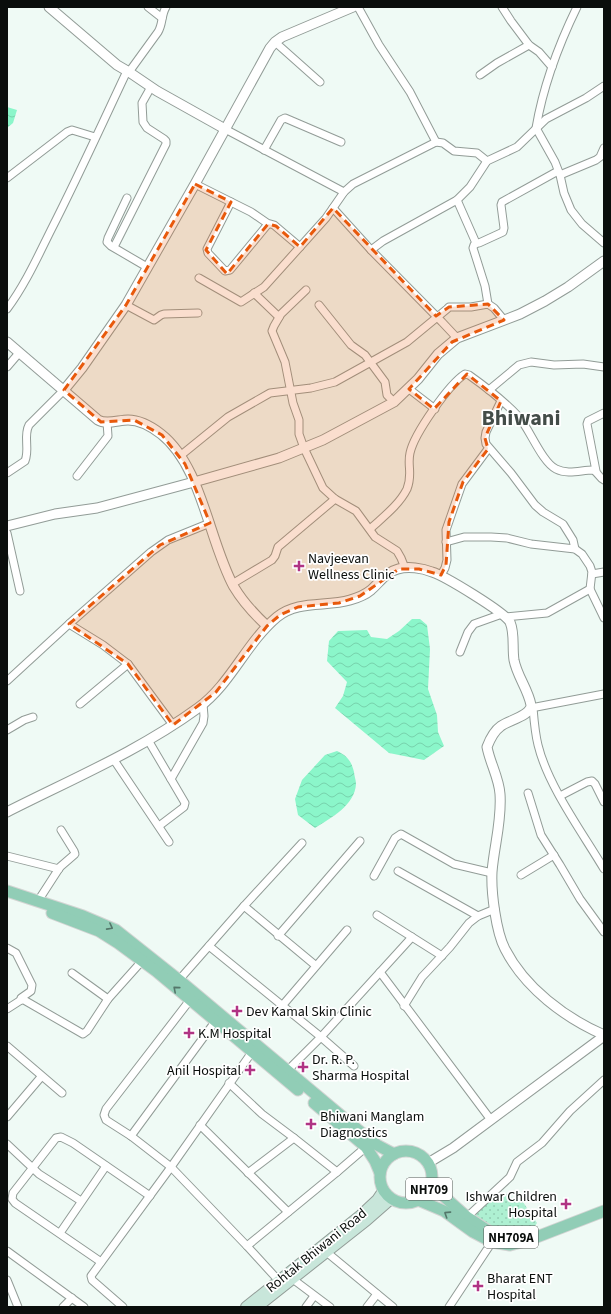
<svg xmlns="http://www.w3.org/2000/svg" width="611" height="1314" viewBox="0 0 611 1314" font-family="'Source Sans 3',sans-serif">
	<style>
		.park { fill: url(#park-dots) }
		.water { fill: url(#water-waves) }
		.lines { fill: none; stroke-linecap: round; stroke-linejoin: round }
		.minor-casing { stroke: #929c97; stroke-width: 9 }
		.tertiary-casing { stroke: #929c97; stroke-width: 11 }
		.secondary-casing { stroke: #929c97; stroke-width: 12 }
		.primary-casing { stroke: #d3d4d3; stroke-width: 13 }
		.minor { stroke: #fff; stroke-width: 7 }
		.tertiary { stroke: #fff; stroke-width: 9 }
		.secondary { stroke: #c8e6da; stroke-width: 10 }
		.primary { stroke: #91cdb6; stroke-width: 11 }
		.oneway { stroke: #54776a }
		.marked { fill: #e8590c; fill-opacity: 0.2; stroke: #e8590c; stroke-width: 3; stroke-dasharray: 8 5; stroke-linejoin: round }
		.poi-dot { fill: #b03384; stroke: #fff; stroke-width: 1.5 }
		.labels { text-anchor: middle; stroke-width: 3.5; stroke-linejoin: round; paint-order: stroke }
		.shield { fill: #fff; stroke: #545655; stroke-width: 1 }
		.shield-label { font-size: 13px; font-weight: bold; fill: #0a0e0c }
		.poi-label { font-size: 14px; fill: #0a0e0c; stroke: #fff; text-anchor: start }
		.street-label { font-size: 14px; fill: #0a0e0c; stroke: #fff }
		.town-label { font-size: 22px; font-weight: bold; fill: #434c48; stroke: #fff }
	</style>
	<defs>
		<pattern id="park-dots" width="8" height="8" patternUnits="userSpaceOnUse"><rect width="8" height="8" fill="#aef0d2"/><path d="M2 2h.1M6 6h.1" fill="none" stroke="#94cdb3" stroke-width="1.8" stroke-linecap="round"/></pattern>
		<pattern id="water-waves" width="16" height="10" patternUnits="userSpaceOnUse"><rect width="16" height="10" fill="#8bf6ca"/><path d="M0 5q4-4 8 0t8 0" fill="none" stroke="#77d2ac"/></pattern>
	</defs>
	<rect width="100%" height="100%" fill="#effaf5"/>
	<!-- park -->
	<path class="park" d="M496 1193 501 1198 508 1193 513 1200 519 1196 537 1223 532 1230C502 1236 498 1232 474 1216Z"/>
	<!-- water -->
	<g class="water">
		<polygon points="7,107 17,110 13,123 7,128"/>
		<polygon points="412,619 420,619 427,625 430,649 428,689 437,715 438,732 444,746 424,760 389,753 335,708 343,696 347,682 327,661 329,641 338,631 367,630 371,637 387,639 399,631"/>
		<path d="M337 751C347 756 351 760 354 772 354 775 356 780 356 784 355 805 331 818 315 828L298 815 295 799 302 780 325 755Z"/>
	</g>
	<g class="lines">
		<!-- minor casing -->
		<g class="minor-casing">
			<g id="minor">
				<polyline points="148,7 162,18"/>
				<polyline points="358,7 379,45 410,92 436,142"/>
				<polyline points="502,7 511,21 529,45 539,52 552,67"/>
				<path d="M577 7C559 44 543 87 536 128L555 162 560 175 564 193 571 210 582 224 604 243"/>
				<polyline points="275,42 320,82"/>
				<path d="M129 72 158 32C163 24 161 15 166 7"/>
				<polyline points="480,75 497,63 529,45"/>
				<polyline points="225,129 344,192"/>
				<polyline points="264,150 281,120 285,118 341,142"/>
				<polyline points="560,175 596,160 600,157 604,148"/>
				<polyline points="7,178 67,132 72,130 95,137"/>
				<polyline points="195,184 251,212 267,223 274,225 300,247"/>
				<polyline points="127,198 108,238 107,242 111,246 147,267"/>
				<polyline points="457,200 476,243 479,243 503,232 504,228 501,205 502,202 558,171"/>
				<polyline points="231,202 207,249 208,253 225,271 230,270 268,224"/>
				<polyline points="333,208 371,250 442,322 457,338"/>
				<polyline points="477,243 474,245 473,248 485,286 488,304"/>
				<polyline points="114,247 166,144 166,141 164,139 147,128 143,122 142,103 151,87"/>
				<polyline points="371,250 383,241 457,200 470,187 487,161 517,147 546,119 586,98 604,86"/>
				<polyline points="199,278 241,302 264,287 326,218 344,192 353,184 436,142 443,143 454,151 477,153 487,161"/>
				<polyline points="306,290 281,314 274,326 272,331 285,362 293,403 299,420 299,434 304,448 323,488 335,499 356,511 375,537 397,551 401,558 405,568"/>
				<polyline points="254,293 279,317"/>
				<polyline points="126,305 154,320 161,315 164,314 198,313"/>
				<polyline points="319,305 351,345 365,355 385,382 387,395 394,402"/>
				<path d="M7 309C25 285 38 256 51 230 78 177 102 124 127 71"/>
				<polyline points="7,367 19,353"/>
				<polyline points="409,389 435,409"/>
				<polyline points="489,390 519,365 531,362 554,365 583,364 604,367"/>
				<polyline points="501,401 486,432 485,438 486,444 511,473 535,505 543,512 563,524 573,540 575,549"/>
				<polyline points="180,456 228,417 270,393 311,388 335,382 407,342 447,309 449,307 471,307 488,304 494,308 504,320"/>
				<polyline points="596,471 587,424 588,421 604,413"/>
				<path d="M7 473 25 461C30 449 23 436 29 425L64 390"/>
				<polyline points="77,476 108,436 107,422"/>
				<path d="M370 529C383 517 399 505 407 489 413 474 407 466 410 453 414 434 449 384 465 374L469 375C486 387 504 401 519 417 530 430 542 462 556 469 568 475 581 470 593 470 598 472 599 478 604 480"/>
				<polyline points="7,533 20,591"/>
				<polyline points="446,542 464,537 491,537 507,538 531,544 575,549 582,554 590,566 592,572 590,589 604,618"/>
				<polyline points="592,574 604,572"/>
				<polyline points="441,575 445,568 447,560 446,530 462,484 488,449"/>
				<polyline points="232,584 272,560 275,556 278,547 335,499"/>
				<polyline points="506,617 547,613 590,589"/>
				<polyline points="69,624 103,645 128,664 173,725"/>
				<polyline points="460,652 468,632 474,624 502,614"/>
				<polyline points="7,681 69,624 151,552 168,540 210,523"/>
				<polyline points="80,704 128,664"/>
				<polyline points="531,708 604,694"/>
				<path d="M533 708C534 720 535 733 538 745 548 786 582 832 604 869"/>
				<polyline points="7,730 24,720 33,717"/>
				<polyline points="148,740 185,803 184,807 159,826"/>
				<polyline points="114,760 169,842"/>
				<polyline points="171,779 203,723 204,716 203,704"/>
				<polyline points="528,793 541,835 560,865 580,899 604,932"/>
				<polyline points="560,796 587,782 592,781 595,784 604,802"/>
				<polyline points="7,856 59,869"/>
				<polyline points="398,871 478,916"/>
				<polyline points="521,875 554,855"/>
				<polyline points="374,876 395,838 401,834 454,864 492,873"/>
				<polyline points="38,901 60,867 75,854 74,851 61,830"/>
				<polyline points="244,906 315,965"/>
				<polyline points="377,915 442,956"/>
				<polyline points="278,936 360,841"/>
				<polyline points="209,946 321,1037 354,1066"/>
				<polyline points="7,948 16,953 32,985 31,991 21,998 21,1000"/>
				<polyline points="380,972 491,1120"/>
				<polyline points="72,973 108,999"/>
				<polyline points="179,980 244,906 302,843"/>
				<polyline points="190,1000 106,1109 104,1115 106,1120 131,1136 171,1167 247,1246 279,1281"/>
				<polyline points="282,1006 347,930"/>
				<polyline points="404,1006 422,977 450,947 469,923 478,916 495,909"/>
				<polyline points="7,1009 21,1000 24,1000 83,1034 87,1031 108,999 142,961"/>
				<polyline points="7,1046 62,1093"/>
				<polyline points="287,1071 321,1037 412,937"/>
				<polyline points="229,1083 262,1114 294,1138 337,1172"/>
				<polyline points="7,1117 41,1077"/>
				<polyline points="200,1125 288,1212"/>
				<polyline points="131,1136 217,1019"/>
				<polyline points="7,1144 39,1174 81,1201"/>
				<polyline points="248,1173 294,1138"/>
				<polyline points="467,1217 510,1177 517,1162 542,1143 570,1111 604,1080"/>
				<polyline points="60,1233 106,1166"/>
				<polyline points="247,1246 337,1172 366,1147"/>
				<polyline points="324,1250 393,1307"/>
				<polyline points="7,1251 84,1307"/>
				<polyline points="101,1262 15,1203 12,1199 13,1193 56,1138 61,1137 73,1143 150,1196"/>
				<polyline points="290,1277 330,1307"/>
				<polyline points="7,1280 18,1307"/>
				<polyline points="63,1307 72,1298"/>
				<polyline points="123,1307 92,1280 91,1276 171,1167 252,1052"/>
				<polyline points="306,1307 314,1296"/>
				<polyline points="367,1307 377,1294"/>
				<polyline points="449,1307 492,1242"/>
			</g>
		</g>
		<!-- tertiary casing -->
		<g class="tertiary-casing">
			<g id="tertiary">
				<polyline points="49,7 117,65 129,72 157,91 225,129"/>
				<path d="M7 342 98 420C106 425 119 420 128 420 139 420 152 427 161 434 202 466 209 542 234 587 243 602 254 614 267 626"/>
				<polyline points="64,390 82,368 126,305 195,184 270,48 275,42 282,37 353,7"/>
				<polyline points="7,526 55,514 97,508 194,482 279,458 323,440 394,402 418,379 438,354 457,338 520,314 545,301 568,287 604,261"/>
				<path d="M7 812C72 779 139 751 198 708 231 684 246 643 277 617 298 600 326 607 350 600 357 598 365 595 371 590 380 582 386 572 398 569 408 566 422 568 432 572 445 576 504 612 510 622 515 634 512 647 514 660 517 676 528 689 531 705 531 716 509 720 501 726 494 731 490 739 487 747 490 763 499 778 500 794 502 821 494 846 492 872 491 892 496 932 505 949 525 988 565 1018 604 1035"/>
				<polyline points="428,1163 453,1148 604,1036"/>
			</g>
		</g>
		<!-- secondary casing -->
		<g class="secondary-casing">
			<g id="secondary">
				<polyline points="246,1307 361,1215 377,1200 383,1191"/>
				<polyline points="257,1307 367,1220 391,1199"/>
			</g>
		</g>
		<!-- primary casing -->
		<g class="primary-casing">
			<g id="primary">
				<polyline points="7,891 83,916 116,930 179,980 357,1129 377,1145 394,1154"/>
				<polyline points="52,913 99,931 118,943 156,971 298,1090"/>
				<polyline points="314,1103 366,1147 375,1161 380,1173"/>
				<circle cx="406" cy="1177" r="26"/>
				<polyline points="431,1185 467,1217 493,1234"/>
				<polyline points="418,1200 444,1211 473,1232 492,1242 510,1245 529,1240 604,1211"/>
			</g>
		</g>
		<!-- minor -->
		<use href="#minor" class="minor"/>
		<!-- tertiary -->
		<use href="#tertiary" class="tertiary"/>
		<!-- secondary -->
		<use href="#secondary" class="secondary"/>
		<!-- primary -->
		<use href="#primary" class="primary"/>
	</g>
	<!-- one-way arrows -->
	<defs><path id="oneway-chevron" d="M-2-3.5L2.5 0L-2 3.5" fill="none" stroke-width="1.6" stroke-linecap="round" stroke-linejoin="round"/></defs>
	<g class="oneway">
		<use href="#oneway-chevron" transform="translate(110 927) rotate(28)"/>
		<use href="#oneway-chevron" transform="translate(176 989) rotate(-139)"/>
		<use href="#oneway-chevron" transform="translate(447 1214) rotate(-147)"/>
	</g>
	<!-- marked area -->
	<path class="marked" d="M195 184 231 202 206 250 227 274 268 224 276 226 300 247 333 208 436 316 449 307 488 304 504 320 452 342 409 389 434 409 467 374 501 401 485 438 488 449 463 482 449 522 446 565 441 575 419 569H399L360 596 339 603 298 607 280 615 267 626 216 692 173 725 128 664 69 624 160 545 210 523 185 464 162 435 134 420 101 422 64 390 126 305Z"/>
	<!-- markers -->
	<g class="poi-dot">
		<path d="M297 560h4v4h4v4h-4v4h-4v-4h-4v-4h4z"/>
		<path d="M235 1005h4v4h4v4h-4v4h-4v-4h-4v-4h4z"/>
		<path d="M187 1027h4v4h4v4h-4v4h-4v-4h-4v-4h4z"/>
		<path d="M301 1061h4v4h4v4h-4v4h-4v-4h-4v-4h4z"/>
		<path d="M248 1064h4v4h4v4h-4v4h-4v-4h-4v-4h4z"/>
		<path d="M309 1118h4v4h4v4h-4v4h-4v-4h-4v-4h4z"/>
		<path d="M564 1198h4v4h4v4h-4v4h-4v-4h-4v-4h4z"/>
		<path d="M476 1280h4v4h4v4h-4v4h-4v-4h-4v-4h4z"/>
	</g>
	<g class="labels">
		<!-- shield labels -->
		<g class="shield">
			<rect x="406" y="1178" width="46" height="22" rx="3"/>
			<rect x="484" y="1226" width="54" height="22" rx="3"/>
		</g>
		<g class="shield-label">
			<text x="429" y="1194">NH709</text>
			<text x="511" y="1242">NH709A</text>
		</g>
		<!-- poi labels -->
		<g class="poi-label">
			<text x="308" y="563">Navjeevan<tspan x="308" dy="16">Wellness Clinic</tspan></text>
			<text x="246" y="1016">Dev Kamal Skin Clinic</text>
			<text x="198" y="1038">K.M Hospital</text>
			<text x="312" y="1064">Dr. R. P.<tspan x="312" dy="16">Sharma Hospital</tspan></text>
			<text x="241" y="1075" text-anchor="end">Anil Hospital</text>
			<text x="320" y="1121">Bhiwani Manglam<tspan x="320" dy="16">Diagnostics</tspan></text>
			<text x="557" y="1201" text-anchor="end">Ishwar Children<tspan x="557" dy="16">Hospital</tspan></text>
			<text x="487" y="1283">Bharat ENT<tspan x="487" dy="16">Hospital</tspan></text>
		</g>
		<!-- street labels -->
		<g class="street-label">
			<text transform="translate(316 1250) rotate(-39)" y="5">Rohtak Bhiwani Road</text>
		</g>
		<!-- town labels -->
		<g class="town-label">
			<text x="521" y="425">Bhiwani</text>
		</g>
	</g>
	<!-- border -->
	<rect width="611" height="1314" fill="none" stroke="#0a0e0c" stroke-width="16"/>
</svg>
